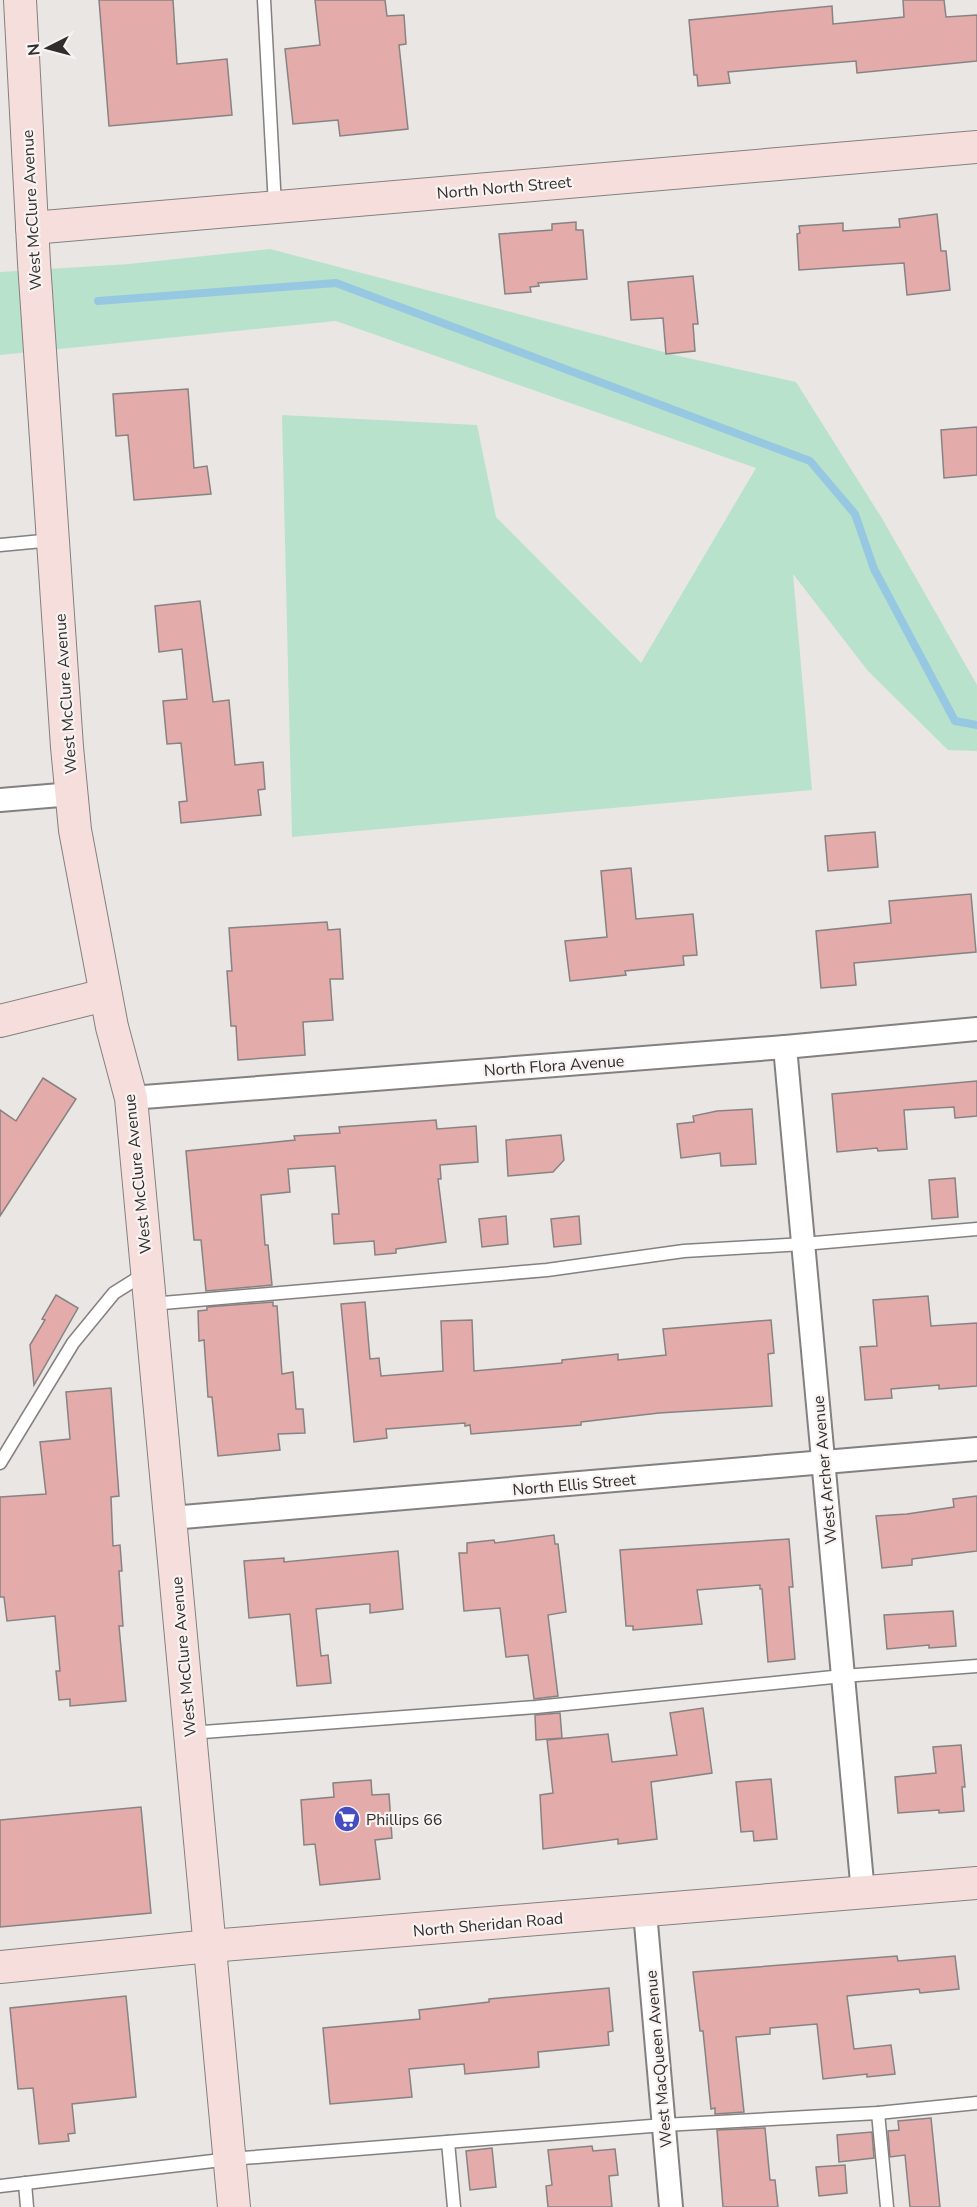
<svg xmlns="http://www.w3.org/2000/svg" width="977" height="2207" viewBox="0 0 977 2207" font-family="'Nunito Sans',sans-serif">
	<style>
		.green { fill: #b9e2cd }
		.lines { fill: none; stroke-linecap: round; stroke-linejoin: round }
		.stream { stroke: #96c8e2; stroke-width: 8 }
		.building { fill: #e3acaa; stroke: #888383; stroke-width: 1.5 }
		.lane-casing { stroke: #84807f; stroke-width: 15 }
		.street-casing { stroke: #84807f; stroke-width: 26 }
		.secondary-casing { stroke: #84807f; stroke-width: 34 }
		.lane { stroke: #fff; stroke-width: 12 }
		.street { stroke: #fff; stroke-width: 22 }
		.secondary { stroke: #f6dedc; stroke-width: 32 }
		.labels { text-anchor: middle; stroke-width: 4.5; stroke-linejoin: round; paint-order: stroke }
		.street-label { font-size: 16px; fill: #2f2d2d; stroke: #f8f3f1 }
		.poi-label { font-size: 16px; fill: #2f2d2d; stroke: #f8f3f1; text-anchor: start }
	</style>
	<rect width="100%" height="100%" fill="#eae6e4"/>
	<!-- green -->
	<polygon class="green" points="270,249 679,356 796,382 883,520 977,685 977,751 948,750 868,671 793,574 812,790 292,837 282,415 477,425 496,517 641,663 756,468 336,321 0,355 0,272 129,264"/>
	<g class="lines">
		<!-- stream -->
		<polyline class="stream" points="98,301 336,283 810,461 855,514 874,569 955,721 977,725"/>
	</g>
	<!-- building -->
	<g class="building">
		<polygon points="99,0 173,0 177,64 227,59 232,115 109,126"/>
		<polygon points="315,0 385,0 387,16 404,15 406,44 399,45 408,129 340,136 338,120 293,124 285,49 320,45"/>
		<polygon points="903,0 944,0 946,17 977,15 977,61 857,73 856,61 784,67 728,72 730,83 698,86 697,75 694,75 689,20 832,6 833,24 904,17"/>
		<polygon points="937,214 941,251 946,251 950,290 907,295 904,263 799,270 797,234 800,233 799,226 843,223 843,231 900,227 899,219"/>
		<polygon points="576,222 576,230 583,230 587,279 538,283 539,286 530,287 531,292 505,294 499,234 552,230 552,224"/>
		<polygon points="693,276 698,324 693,324 695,351 666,354 663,318 631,320 628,282"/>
		<polygon points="188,389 194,468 207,466 211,494 134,500 128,435 116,436 113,394"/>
		<polygon points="977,427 977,475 944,478 941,430"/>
		<polygon points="200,601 213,702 229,700 235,765 263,762 265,789 258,790 261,815 181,823 179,802 187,801 181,743 167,744 163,701 187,699 182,649 159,652 155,606"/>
		<polygon points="875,832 878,867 828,871 825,836"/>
		<polygon points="631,868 636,919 693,914 697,955 683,956 684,965 625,971 626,975 570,981 565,941 607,937 601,871"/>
		<polygon points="971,894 976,952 854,963 856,985 821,988 816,931 891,923 889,901"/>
		<polygon points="327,922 328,930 340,929 343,979 330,979 333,1020 303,1022 305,1055 238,1060 236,1026 231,1026 227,971 232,971 229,928"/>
		<polygon points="43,1078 76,1099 0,1216 0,1110 16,1121"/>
		<polygon points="977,1081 977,1116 955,1118 954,1107 904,1110 907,1149 878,1151 877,1148 837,1152 832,1094"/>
		<polygon points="752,1109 756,1164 721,1166 720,1153 681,1158 677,1124 694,1122 693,1116 717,1111"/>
		<polygon points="436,1120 437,1129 476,1126 478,1162 440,1165 441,1179 438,1179 446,1242 396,1249 396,1253 375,1255 374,1241 334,1244 332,1214 339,1214 335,1166 288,1169 290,1192 261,1195 265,1245 268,1245 272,1285 206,1291 201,1240 194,1240 186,1151 295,1140 294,1136 340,1133 339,1127"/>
		<polygon points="561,1135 564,1160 553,1172 508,1176 506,1140"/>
		<polygon points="955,1178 958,1217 932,1219 929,1180"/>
		<polygon points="506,1216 508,1244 482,1247 479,1219"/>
		<polygon points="579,1216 581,1244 554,1247 551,1219"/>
		<polygon points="56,1295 78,1308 34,1385 30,1345 45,1320 42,1319"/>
		<polygon points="928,1296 931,1326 977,1323 977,1386 939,1389 939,1385 891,1389 892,1398 865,1400 860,1347 877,1346 873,1300"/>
		<polygon points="273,1302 273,1306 277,1306 282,1374 293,1372 296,1409 303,1409 305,1433 278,1434 280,1450 218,1456 212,1397 208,1397 204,1340 199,1341 198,1311 207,1310 207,1307"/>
		<polygon points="365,1302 370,1359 379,1358 381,1376 443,1371 441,1321 472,1320 474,1371 562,1363 562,1360 618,1354 618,1360 666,1355 663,1329 771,1320 774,1353 768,1354 772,1406 659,1413 581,1422 581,1425 471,1434 470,1425 465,1426 465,1423 386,1429 387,1438 354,1442 341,1304"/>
		<polygon points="111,1388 119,1496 111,1497 113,1546 120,1545 122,1571 119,1571 123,1626 119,1626 126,1701 70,1706 70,1699 59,1700 56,1671 60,1671 55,1616 7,1621 4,1597 0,1597 0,1497 46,1494 40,1442 70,1439 66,1392"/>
		<polygon points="977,1496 977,1551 912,1559 912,1565 882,1568 876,1516 907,1514 954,1507 953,1499"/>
		<polygon points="554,1535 555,1544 558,1544 566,1612 548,1615 558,1696 534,1699 528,1655 506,1657 500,1608 464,1611 459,1553 467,1553 467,1543 494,1540 495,1543"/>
		<polygon points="789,1539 793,1587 789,1587 795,1659 768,1662 762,1589 760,1589 760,1585 697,1590 702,1624 633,1630 633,1626 626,1626 620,1550"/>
		<polygon points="398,1551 403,1609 370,1613 370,1604 367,1604 316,1609 321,1656 328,1655 331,1683 297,1686 290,1614 249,1618 244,1561 284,1558 284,1562"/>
		<polygon points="953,1611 956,1646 929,1648 929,1645 887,1649 884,1615"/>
		<polygon points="703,1708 712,1773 651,1782 657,1839 618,1844 618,1839 543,1849 540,1795 553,1793 547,1740 608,1734 612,1762 677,1755 670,1713"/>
		<polygon points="560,1713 562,1738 536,1740 535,1715"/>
		<polygon points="961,1745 965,1787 962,1787 964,1811 939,1813 939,1810 898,1813 895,1777 936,1773 933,1747"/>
		<polygon points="771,1779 777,1839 754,1841 753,1831 741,1832 736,1782"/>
		<polygon points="371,1780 372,1795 389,1794 392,1838 375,1840 380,1879 320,1885 315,1844 304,1845 301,1800 334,1797 333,1783"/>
		<polygon points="141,1807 151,1913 0,1927 0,1820"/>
		<polygon points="897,1956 898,1961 955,1956 959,1989 920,1993 919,1989 847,1996 854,2049 891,2045 895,2074 867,2077 867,2074 823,2079 817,2024 770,2028 770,2034 736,2037 744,2112 715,2114 715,2108 711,2109 703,2031 700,2031 693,1972"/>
		<polygon points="609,1988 613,2031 608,2032 609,2045 538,2052 539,2067 465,2074 464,2064 409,2069 412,2097 330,2104 323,2028 420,2019 419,2010 489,2002 489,1999"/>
		<polygon points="126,1996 136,2097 72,2104 75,2133 68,2134 69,2141 39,2144 33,2088 18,2089 10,2008"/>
		<polygon points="931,2118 940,2207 910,2207 905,2155 890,2157 888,2131 899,2130 898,2121"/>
		<polygon points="765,2128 770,2180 775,2180 778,2207 723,2207 717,2130"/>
		<polygon points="872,2132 874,2158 839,2162 837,2135"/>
		<polygon points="592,2146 593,2151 615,2149 618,2175 609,2176 612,2207 548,2207 546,2186 552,2185 548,2150"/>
		<polygon points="492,2148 496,2187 470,2190 466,2151"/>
		<polygon points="845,2165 847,2193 819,2196 816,2167"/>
	</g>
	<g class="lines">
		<!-- lane casing -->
		<g class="lane-casing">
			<g id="lane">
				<polyline points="264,0 275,206"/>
				<polyline points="0,545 53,540"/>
				<polyline points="151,1304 547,1270 684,1251 803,1244 977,1229"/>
				<polyline points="0,1463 73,1343 114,1293 146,1273"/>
				<polyline points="190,1733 536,1707 843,1676 977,1666"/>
				<polyline points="878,2113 887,2207"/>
				<polyline points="448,2142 454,2207"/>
				<polyline points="25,2183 27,2207"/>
				<polyline points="0,2186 230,2159 664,2125 878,2113 977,2103"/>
			</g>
		</g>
		<!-- street casing -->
		<g class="street-casing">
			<g id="street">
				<polyline points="0,800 72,794"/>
				<polyline points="785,1047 863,1893"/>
				<polyline points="131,1098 785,1047 977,1029"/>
				<polyline points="171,1518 977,1449"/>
				<polyline points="645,1912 671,2207"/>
			</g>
		</g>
		<!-- secondary casing -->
		<g class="secondary-casing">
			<g id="secondary">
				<polyline points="20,0 34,263 67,747 75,830 112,1027 131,1098 234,2207"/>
				<polyline points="32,228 977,147"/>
				<polyline points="0,1021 105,995"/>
				<polyline points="0,1967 210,1946 977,1883"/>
			</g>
		</g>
		<!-- lane -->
		<use href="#lane" class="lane"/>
		<!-- street -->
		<use href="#street" class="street"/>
		<!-- secondary -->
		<use href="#secondary" class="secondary"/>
	</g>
	<!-- icons -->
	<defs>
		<g id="supermarket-disc" transform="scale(1.35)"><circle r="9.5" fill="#464dc2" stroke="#f8f3f1"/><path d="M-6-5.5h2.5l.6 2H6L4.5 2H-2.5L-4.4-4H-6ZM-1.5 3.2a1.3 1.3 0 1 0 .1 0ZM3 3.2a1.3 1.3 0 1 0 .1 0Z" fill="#fff"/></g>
	</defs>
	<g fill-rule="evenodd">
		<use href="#supermarket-disc" x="347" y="1819"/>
	</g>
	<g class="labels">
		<!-- street labels -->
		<g class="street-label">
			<text transform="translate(504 187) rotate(-5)" y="6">North North Street</text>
			<text transform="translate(31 210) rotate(-93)" y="6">West McClure Avenue</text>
			<text transform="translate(65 694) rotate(-94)" y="6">West McClure Avenue</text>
			<text transform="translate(554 1065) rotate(-4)" y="6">North Flora Avenue</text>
			<text transform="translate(137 1174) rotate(-96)" y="6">West McClure Avenue</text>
			<text transform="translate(824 1470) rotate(-95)" y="6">West Archer Avenue</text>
			<text transform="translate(574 1484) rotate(-5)" y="6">North Ellis Street</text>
			<text transform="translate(183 1657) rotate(-95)" y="6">West McClure Avenue</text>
			<text transform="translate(488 1924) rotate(-5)" y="6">North Sheridan Road</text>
			<text transform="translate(658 2059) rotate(-95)" y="6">West MacQueen Avenue</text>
		</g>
		<!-- poi labels -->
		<g class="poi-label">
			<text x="366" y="1825">Phillips 66</text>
		</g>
	</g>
	<!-- north arrow -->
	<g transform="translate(48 48) rotate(264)" stroke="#f8f3f1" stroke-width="4.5" paint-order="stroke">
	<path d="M0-4.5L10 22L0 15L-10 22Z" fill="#2f2d2d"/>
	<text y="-9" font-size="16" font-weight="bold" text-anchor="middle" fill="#2f2d2d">N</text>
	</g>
</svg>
